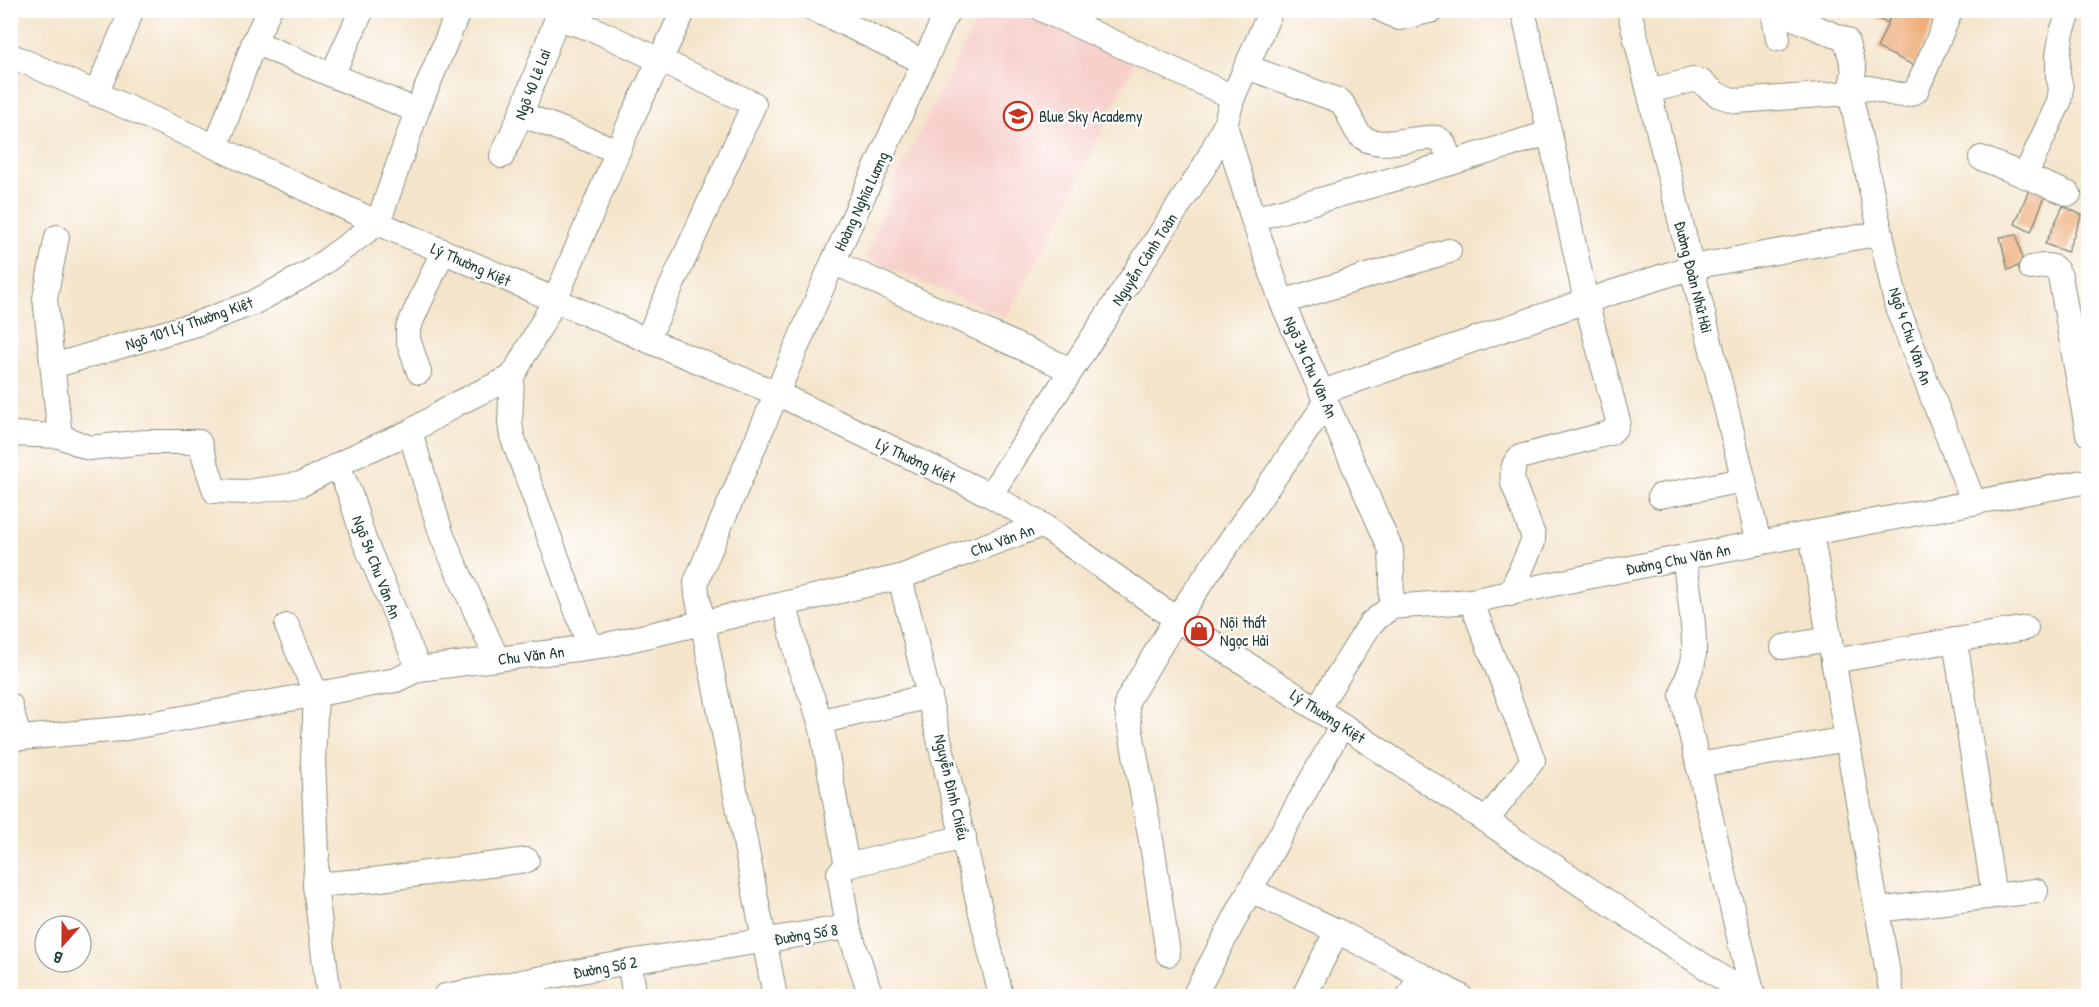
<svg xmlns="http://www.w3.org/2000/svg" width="2099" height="1007" viewBox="0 0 2099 1007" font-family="'Patrick Hand',sans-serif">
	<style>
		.built { fill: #f7d0cc }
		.building { fill: #edab77 }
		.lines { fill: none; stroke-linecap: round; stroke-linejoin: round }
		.minor-casing { stroke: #8a907f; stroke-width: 26 }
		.minor { stroke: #fff; stroke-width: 24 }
		.labels { text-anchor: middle; stroke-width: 4.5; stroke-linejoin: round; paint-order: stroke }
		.street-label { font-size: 16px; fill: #1f3d34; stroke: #fff }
		.poi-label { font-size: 16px; fill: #1f3d34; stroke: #fff; text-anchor: start }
	</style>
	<rect width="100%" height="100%" fill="#fff"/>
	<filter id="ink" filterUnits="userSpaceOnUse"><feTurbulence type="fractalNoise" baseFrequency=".0167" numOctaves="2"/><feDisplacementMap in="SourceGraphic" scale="12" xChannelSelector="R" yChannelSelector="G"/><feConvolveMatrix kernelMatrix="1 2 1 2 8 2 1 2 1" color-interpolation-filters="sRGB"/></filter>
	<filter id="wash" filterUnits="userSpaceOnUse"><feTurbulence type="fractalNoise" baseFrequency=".008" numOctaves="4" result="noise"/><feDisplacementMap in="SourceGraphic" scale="24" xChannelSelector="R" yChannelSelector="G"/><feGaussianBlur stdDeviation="1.35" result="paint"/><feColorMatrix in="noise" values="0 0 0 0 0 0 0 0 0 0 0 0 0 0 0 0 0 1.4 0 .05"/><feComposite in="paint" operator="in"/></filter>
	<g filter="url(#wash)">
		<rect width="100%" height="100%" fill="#f4e4ca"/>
		<!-- built -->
		<polygon class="built" points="982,11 1022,11 1135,61 1056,227 1006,317 866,258 899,172"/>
		<g id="blocks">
			<!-- building -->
			<g class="building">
				<polygon points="1856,10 1891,10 1888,23 1893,10 1938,10 1915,66 1877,48 1888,23"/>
				<polygon points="2030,187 2046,194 2031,232 2015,224"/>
				<polygon points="2063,206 2082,215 2067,252 2045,244"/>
				<polygon points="2017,235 2023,264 2008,270 2000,237"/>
			</g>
		</g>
	</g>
	<g filter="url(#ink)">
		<use href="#blocks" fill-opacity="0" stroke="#8a907f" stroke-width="1.5"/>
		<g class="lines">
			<!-- minor casing -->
			<g class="minor-casing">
				<g id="minor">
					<polyline points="815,10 833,18 924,62"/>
					<polyline points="1043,10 1233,97"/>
					<polyline points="1382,10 1399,18 1433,10"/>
					<polyline points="1629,10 1759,543"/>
					<polyline points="1773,10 1778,39"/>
					<polyline points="1774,10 1846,40 1854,69 1850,93 1897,307 1974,503"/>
					<polyline points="556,18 593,29 754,104 647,340"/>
					<polyline points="254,42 417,111"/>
					<polyline points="10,55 216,147 378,223 647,340 776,393 990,495 1042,525 1176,619 1342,725 1749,996"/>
					<path d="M1247 67 1340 101C1349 110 1351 124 1359 134 1376 153 1414 135 1437 138L1443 142 1451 163"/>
					<polyline points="332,75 362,10"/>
					<path d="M1649 91 1693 80 1700 81 1718 95 1736 101 1850 93C1856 91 1862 88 1869 88 1883 89 1903 101 1916 91L1951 10"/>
					<polyline points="96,94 132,10"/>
					<polyline points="521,114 618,151"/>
					<polyline points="1225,125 1253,219 1282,302 1391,550 1392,575 1391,607"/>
					<polyline points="216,147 254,42 269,10"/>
					<polyline points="502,156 521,114 560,10"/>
					<polyline points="1981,158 2069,194"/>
					<polyline points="2025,176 2059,102 2061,88 2058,76 2058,56 2062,32 2070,10"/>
					<polyline points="1253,219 1451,163 1549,133"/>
					<polyline points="378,223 417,111 459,10"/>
					<polyline points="57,237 45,298 60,436"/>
					<polyline points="833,262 1071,370"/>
					<path d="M2031 268C2044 266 2054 262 2060 276L2088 434"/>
					<polyline points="1282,302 1449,251"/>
					<polyline points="53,366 199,323 253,303 312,271 378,223"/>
					<polyline points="419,372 408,339 408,328 443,251"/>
					<polyline points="512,377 510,423 512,436 590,647"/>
					<polyline points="1322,392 1586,301 1692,267 1881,233"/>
					<polyline points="410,432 442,536 497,659"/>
					<polyline points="10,434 60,436 89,448 145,442 199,442 215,491 247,492 302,484 355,456 410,432 456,404 512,377 555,300 631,120 684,10"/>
					<polyline points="338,465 351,497 364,540 419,669"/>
					<polyline points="990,495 1204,167 1225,125 1233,97 1271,10"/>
					<polyline points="1660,496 1744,480"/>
					<polyline points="1811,533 1892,996"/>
					<path d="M1684 557C1687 580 1699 646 1692 666 1688 676 1684 685 1682 696L1753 996"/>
					<polyline points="900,577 1001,996"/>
					<path d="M1510 594 1533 542V535L1513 483C1512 473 1512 464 1520 457L1610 433 1616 427 1618 421 1586 301 1523 10"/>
					<polyline points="1471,601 1533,760 1486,821"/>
					<polyline points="785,604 800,668 813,699 822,729"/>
					<polyline points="287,626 316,694 313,761 317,853 315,885 373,880 527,860"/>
					<polyline points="1955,640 1994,896"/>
					<polyline points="1783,647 1829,639"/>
					<polyline points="1833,661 2026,628"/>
					<polyline points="10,705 19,738"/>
					<polyline points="1317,709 1371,623 1391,607 1471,601 1684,557 2088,481"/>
					<polyline points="10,739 121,729 396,680 419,669 607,645 900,577 1042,525"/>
					<polyline points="1698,765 1847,739"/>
					<polyline points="847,866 822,729 827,720 930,696"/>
					<polyline points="315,885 329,996"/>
					<polyline points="1250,890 1342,725"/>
					<polyline points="1877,910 2036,891"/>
					<polyline points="1337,931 1421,975 1409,996"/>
					<polyline points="1168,954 1153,851 1127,711 1127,701 1176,619 1326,403"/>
					<polyline points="629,962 635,996"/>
					<polyline points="1421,975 1460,996"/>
					<polyline points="445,996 629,962 848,927"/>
					<polyline points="775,996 697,594 696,582 833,262 948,10"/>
					<polyline points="871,996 848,927 839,873 847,866 964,837"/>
					<polyline points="1194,996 1250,890 1337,931 1304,996"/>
				</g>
			</g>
			<!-- minor -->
			<use href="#minor" class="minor"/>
		</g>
	</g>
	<!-- icons -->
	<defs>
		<g id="school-ring" transform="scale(1.5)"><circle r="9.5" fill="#fff" stroke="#c8321e" stroke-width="1.5"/><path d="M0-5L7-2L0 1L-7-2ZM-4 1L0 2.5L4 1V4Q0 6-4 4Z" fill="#c8321e"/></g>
		<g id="shop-ring" transform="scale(1.5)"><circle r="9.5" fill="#fff" stroke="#c8321e" stroke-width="1.5"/><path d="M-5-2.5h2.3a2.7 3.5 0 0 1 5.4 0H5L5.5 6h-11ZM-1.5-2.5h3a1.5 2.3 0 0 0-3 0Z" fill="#c8321e"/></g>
	</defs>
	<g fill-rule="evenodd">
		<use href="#school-ring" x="1018" y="116"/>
		<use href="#shop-ring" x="1199" y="631"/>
	</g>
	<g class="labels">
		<!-- street labels -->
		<g class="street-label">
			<text transform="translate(532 84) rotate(-69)" y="6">Ngõ 40 Lê Lai</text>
			<text transform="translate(861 201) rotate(-65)" y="6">Hoàng Nghĩa Lương</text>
			<text transform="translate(1144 259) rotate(-57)" y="6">Nguyễn Cảnh Toàn</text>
			<text transform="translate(471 264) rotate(24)" y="6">Lý Thường Kiệt</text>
			<text transform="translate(1694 277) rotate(76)" y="6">Đường Đoàn Nhữ Hài</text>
			<text transform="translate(189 323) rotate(-19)" y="6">Ngõ 101 Lý Thường Kiệt</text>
			<text transform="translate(1911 336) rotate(71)" y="6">Ngõ 4 Chu Văn An</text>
			<text transform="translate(1311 367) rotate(66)" y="6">Ngõ 34 Chu Văn An</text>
			<text transform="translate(916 460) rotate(25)" y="6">Lý Thường Kiệt</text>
			<text transform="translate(1002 540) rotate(-20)" y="6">Chu Văn An</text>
			<text transform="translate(1678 559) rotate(-11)" y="6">Đường Chu Văn An</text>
			<text transform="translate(377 567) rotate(69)" y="6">Ngõ 54 Chu Văn An</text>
			<text transform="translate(531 655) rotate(-7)" y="6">Chu Văn An</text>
			<text transform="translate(1328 716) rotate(33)" y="6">Lý Thường Kiệt</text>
			<text transform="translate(952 787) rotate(77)" y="6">Nguyễn Đình Chiểu</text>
			<text transform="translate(806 934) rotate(-9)" y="6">Đường Số 8</text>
			<text transform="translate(605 967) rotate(-10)" y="6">Đường Số 2</text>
		</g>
		<!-- poi labels -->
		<g class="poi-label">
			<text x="1039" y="122">Blue Sky Academy</text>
			<text x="1220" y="628">Nội thất<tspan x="1220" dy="18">Ngọc Hải</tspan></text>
		</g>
	</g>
	<!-- margin -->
	<rect width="2099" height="1007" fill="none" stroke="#fff" stroke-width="36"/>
	<!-- north arrow -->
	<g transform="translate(63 944) rotate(201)"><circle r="28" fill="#ffffff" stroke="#a5b1ae" stroke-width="1.5"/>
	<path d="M0-4.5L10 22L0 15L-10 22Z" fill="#c8321e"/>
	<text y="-9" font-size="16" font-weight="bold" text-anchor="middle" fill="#1f3d34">B</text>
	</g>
</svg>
